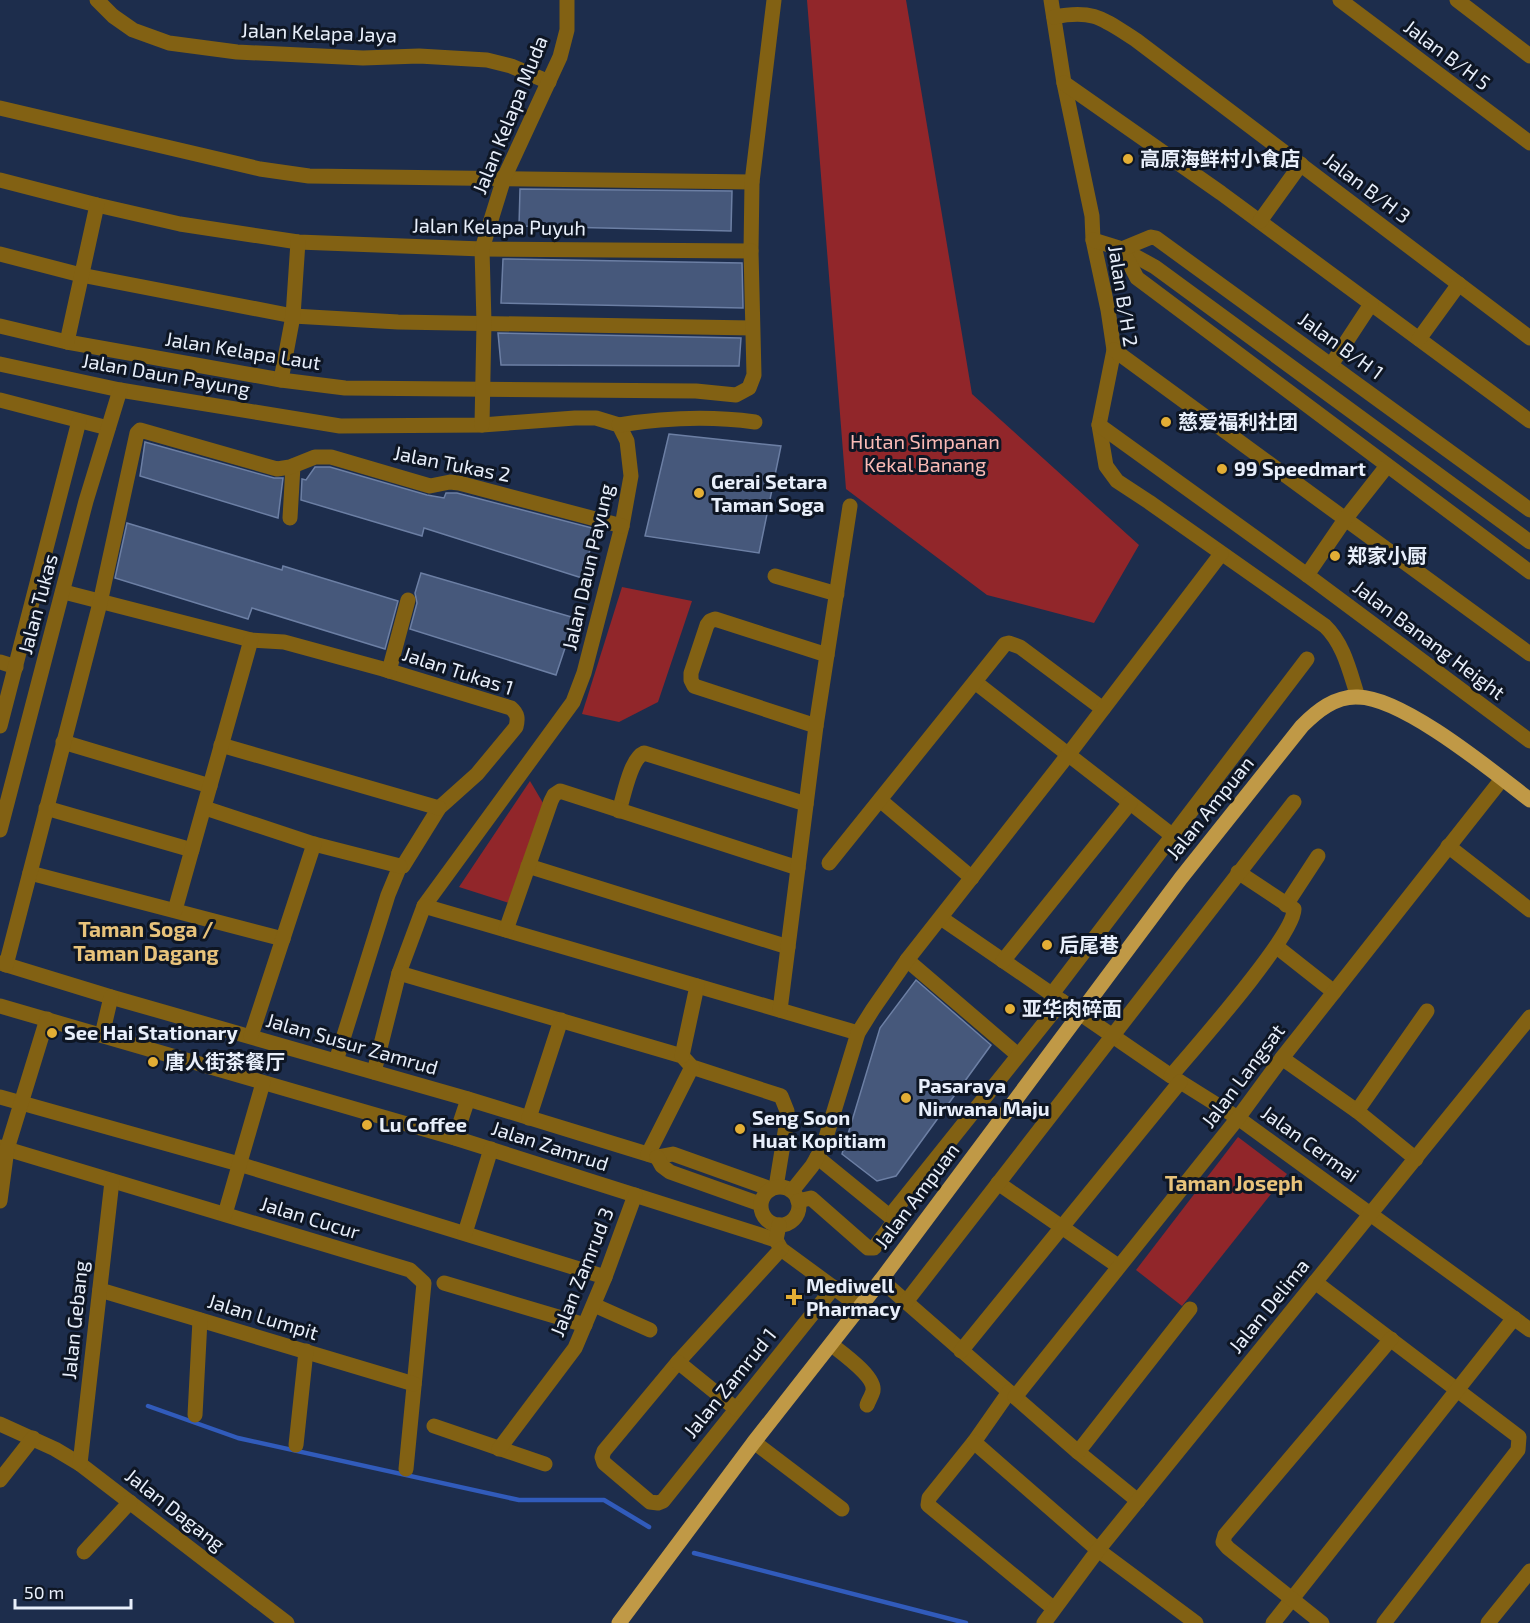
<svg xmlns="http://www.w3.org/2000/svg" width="1530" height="1623" viewBox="0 0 1530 1623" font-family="'Exo 2','Noto Sans SC',sans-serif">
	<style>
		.green { fill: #91262a }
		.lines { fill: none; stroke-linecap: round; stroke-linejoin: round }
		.stream { stroke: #315bbb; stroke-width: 4.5 }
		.building { fill: #46587b; stroke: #6c7fa4; stroke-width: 1.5 }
		.minor { stroke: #826113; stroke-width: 15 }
		.major { stroke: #c09946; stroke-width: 15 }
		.poi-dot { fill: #e3ae35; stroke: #0e1624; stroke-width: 2 }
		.labels { text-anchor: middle; stroke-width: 6; stroke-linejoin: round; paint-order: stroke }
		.street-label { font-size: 20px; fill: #e8effb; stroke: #0e1624 }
		.poi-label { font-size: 20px; font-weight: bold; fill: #e8effb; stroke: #0e1624; text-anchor: start }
		.park-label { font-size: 20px; fill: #fbbbb6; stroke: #0e1624 }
		.neighbourhood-label { font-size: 21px; font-weight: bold; fill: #e8c37b; stroke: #0e1624 }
	</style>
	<rect width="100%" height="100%" fill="#1d2d4c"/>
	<!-- green -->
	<g class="green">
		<polygon points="807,0 906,0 972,394 1139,545 1094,623 987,595 846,489"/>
		<polygon points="622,587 692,601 658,702 619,722 582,714"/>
		<polygon points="530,781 543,803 509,903 459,887"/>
		<polygon points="1238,1137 1287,1174 1182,1306 1136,1270"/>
	</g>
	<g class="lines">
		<!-- stream -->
		<g class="stream">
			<polyline points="148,1406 238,1438 519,1500 604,1500 649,1527"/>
			<polyline points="694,1553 966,1623"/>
		</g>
	</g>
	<!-- building -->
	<g class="building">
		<polygon points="520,189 732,191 731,231 519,226"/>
		<polygon points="503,259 742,263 743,308 501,303"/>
		<polygon points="498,333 741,338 739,366 501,365"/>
		<polygon points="669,434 781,446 759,553 645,536"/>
		<polygon points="145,442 274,478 283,478 278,518 140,476"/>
		<polygon points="315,467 330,467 427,495 444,498 446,493 457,493 596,529 582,578 424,528 422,536 301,500 302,479 306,480"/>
		<polygon points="127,523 282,570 283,566 398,601 385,649 252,608 248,619 115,578"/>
		<polygon points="421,573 575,618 556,675 410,629 417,603 415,593"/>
		<polygon points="916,980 991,1045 896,1176 877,1181 842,1154 880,1028"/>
	</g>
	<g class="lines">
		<!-- minor -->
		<g class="minor">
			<polyline points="97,0 113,16 133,30 169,43 237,52 363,58 419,56 487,60 511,66 549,82"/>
			<path d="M1051 0 1064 83 1092 216 1093 240 1108 310 1114 350 1099 425 1106 466 1117 481 1149 502 1325 626C1344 644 1350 673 1358 697"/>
			<polyline points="1340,0 1530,143"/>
			<polyline points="1457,0 1530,56"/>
			<path d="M1054 17C1094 9 1103 19 1136 40L1530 338"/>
			<polyline points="1064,83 1221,193 1530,421"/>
			<polyline points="0,108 260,169 309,176 752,182"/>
			<polyline points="0,180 97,205 180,224 298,242 482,249 751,251 752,182 774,0"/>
			<polyline points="1260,221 1301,164"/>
			<polyline points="1093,240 1122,249 1155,267 1530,542"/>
			<polyline points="1122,249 1137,278 1530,572"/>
			<polyline points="1122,249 1151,237 1156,238 1530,510"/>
			<polyline points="0,254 81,275 293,316 398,322 752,328"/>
			<polyline points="0,326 67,342 281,380 345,388 696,391 736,395 749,388 754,375 751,251"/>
			<polyline points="1419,339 1459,284"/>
			<polyline points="67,342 97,205"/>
			<polyline points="1114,350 1530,654"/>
			<polyline points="0,364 120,390 340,426 482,425 575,418 596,418 619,425 627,441 631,476 622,526 584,673 573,702 424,906 399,973 374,1072"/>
			<polyline points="1331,365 1371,304"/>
			<polyline points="281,380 293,316 298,242"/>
			<polyline points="0,400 108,428"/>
			<polyline points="482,425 484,323 482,249 504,178 560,57 567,30 567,0"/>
			<path d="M619 425C663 418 711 416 755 422"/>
			<polyline points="1099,425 1307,575 1530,741"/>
			<polyline points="290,518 293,466"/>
			<polyline points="1307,575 1346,518 1387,466"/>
			<polyline points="775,576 837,594"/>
			<path d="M64 592 251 640 284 642 383 669 511 708C518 714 518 719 516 727L477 774 439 808 403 866H400L388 895 336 1061"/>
			<polyline points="0,662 16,667"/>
			<polyline points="389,671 408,600"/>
			<polyline points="975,682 1173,836"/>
			<polyline points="0,726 79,421"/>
			<polyline points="816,726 694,686 691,680 691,673 707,625 710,621 715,619 827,655"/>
			<polyline points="63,742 210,786"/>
			<polyline points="221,745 439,808"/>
			<polyline points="880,800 972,878"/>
			<polyline points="46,808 192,850"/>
			<polyline points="205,808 314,844 400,866"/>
			<path d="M619 811C624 796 630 759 644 753L806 804"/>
			<polyline points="0,830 86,501 120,390"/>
			<polyline points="1448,846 1530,910"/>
			<polyline points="829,863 1005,644 1009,643 1020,647 1103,709"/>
			<polyline points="528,866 788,947"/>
			<polyline points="30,873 283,939"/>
			<polyline points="1286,905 1318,856"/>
			<polyline points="424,906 858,1033"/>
			<polyline points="175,910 251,640"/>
			<polyline points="941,918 1171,1076 1238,1118 1530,1330"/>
			<polyline points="506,930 551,801 554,795 560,791 798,868"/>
			<polyline points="1277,947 1334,992"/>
			<polyline points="907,960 1018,1055"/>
			<polyline points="1003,961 1130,803"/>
			<polyline points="0,963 111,997 468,1099 657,1157"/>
			<polyline points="6,965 100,603 137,433 140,430 277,469 290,467 315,457 331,457 430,486 450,482 459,483 622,526"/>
			<polyline points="399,973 682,1056 692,1067 781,1096 787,1111 787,1120 776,1187"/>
			<polyline points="1052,994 1307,659"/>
			<polyline points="0,1006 455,1138 776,1240"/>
			<polyline points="780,1010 816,726 850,506"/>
			<polyline points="102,1035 111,997"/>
			<polyline points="251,1036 314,844"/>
			<polyline points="682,1056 697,986"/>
			<polyline points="1282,1058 1357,1111 1416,1159"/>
			<path d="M1171 1076C1193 1050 1295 935 1294 909L1238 872"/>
			<polyline points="0,1097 239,1164 605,1277"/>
			<polyline points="1357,1111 1427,1011"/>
			<polyline points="529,1118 561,1020"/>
			<polyline points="455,1138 468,1099"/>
			<polyline points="0,1147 410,1270 424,1283 406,1469"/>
			<polyline points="648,1154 692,1067"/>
			<polyline points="657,1157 673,1154 771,1189"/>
			<polyline points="657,1157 662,1166 670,1172 760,1204"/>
			<polyline points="817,1157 893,1219"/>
			<polyline points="998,1183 1118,1266"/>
			<circle cx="780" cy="1206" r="19"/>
			<polyline points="792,1191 812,1166 823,1147 858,1033 873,1009 907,960 1068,755 1221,554"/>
			<polyline points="0,1201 7,1149 47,1019"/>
			<polyline points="798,1201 811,1198 868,1248 874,1248 893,1223 894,1211 1062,1001"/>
			<polyline points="225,1214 263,1083"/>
			<polyline points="779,1225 776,1240 781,1249 860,1307"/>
			<polyline points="465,1233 491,1149"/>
			<polyline points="781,1249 678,1362 604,1451 602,1457 604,1463 650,1502 658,1503 663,1501 834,1287"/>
			<polyline points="881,1280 1078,1452 1138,1501"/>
			<polyline points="1315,1282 1519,1437 1518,1450 1384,1623"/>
			<polyline points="444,1283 585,1325"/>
			<polyline points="100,1290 414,1384"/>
			<polyline points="906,1302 1294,802"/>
			<polyline points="594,1305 650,1330"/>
			<path d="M832 1345C842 1353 876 1377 873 1391 872 1395 869 1400 867 1405"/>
			<polyline points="961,1351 1180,1082"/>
			<polyline points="678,1362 736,1409"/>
			<polyline points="1009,1392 974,1442 929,1498 928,1505 1053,1608"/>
			<polyline points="1015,1397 1238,1118 1282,1058 1502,779"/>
			<polyline points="195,1415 200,1320"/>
			<polyline points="0,1424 55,1449 80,1464 287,1623"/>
			<polyline points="434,1426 545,1464"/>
			<polyline points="754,1442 842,1509"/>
			<polyline points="974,1442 1098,1550 1196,1623"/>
			<polyline points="296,1445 306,1351"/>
			<polyline points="499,1449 575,1348 605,1277 635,1195"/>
			<polyline points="1078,1452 1190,1309"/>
			<polyline points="80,1464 112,1181"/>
			<polyline points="0,1480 33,1438"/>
			<polyline points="84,1552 130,1502"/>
			<polyline points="1044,1623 1098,1550 1530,1017"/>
			<polyline points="1273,1623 1514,1318"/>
			<polyline points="1322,1623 1228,1548 1223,1542 1225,1535 1391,1339"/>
			<polyline points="1488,1623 1530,1571"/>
		</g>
		<!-- major -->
		<path class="major" d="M619 1623 754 1442 881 1280 1181 878 1302 726C1317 711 1335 696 1358 697 1404 698 1492 771 1530 800"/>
	</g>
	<!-- markers -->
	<g class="poi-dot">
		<circle cx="1128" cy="159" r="6"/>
		<circle cx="1166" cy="422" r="6"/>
		<circle cx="1222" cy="469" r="6"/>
		<circle cx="699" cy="493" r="6"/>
		<circle cx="1335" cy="556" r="6"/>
		<circle cx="1047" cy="945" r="6"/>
		<circle cx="1010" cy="1009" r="6"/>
		<circle cx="52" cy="1033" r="6"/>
		<circle cx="153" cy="1062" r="6"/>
		<circle cx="906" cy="1098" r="6"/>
		<circle cx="367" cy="1125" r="6"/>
		<circle cx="740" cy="1129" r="6"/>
		<path d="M791 1288h6v6h6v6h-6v6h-6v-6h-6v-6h6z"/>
	</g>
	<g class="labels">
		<!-- street labels -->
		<g class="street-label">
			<text transform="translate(319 33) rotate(2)" y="7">Jalan Kelapa Jaya</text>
			<text transform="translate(1447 55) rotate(37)" y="7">Jalan B/H 5</text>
			<text transform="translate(510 115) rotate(-68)" y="7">Jalan Kelapa Muda</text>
			<text transform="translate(1367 188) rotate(37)" y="7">Jalan B/H 3</text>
			<text transform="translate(499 227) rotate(1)" y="7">Jalan Kelapa Puyuh</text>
			<text transform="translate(1123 296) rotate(81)" y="7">Jalan B/H 2</text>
			<text transform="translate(1341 346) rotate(36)" y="7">Jalan B/H 1</text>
			<text transform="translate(243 351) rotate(9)" y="7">Jalan Kelapa Laut</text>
			<text transform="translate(166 375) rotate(10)" y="7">Jalan Daun Payung</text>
			<text transform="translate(452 464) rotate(11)" y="7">Jalan Tukas 2</text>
			<text transform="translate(588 567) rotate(-77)" y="7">Jalan Daun Payung</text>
			<text transform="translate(38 604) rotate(-75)" y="7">Jalan Tukas</text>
			<text transform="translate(1429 640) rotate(37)" y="7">Jalan Banang Height</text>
			<text transform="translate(458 671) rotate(18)" y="7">Jalan Tukas 1</text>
			<text transform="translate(1210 808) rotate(-51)" y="7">Jalan Ampuan</text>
			<text transform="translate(352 1044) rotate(16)" y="7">Jalan Susur Zamrud</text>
			<text transform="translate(1243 1076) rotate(-53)" y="7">Jalan Langsat</text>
			<text transform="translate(1310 1144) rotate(36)" y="7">Jalan Cermai</text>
			<text transform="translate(550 1146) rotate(18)" y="7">Jalan Zamrud</text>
			<text transform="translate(917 1196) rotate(-53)" y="7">Jalan Ampuan</text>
			<text transform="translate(310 1218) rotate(17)" y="7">Jalan Cucur</text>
			<text transform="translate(582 1272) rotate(-68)" y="7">Jalan Zamrud 3</text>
			<text transform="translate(1269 1306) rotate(-51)" y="7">Jalan Delima</text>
			<text transform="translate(263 1317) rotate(17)" y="7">Jalan Lumpit</text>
			<text transform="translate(75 1320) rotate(-84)" y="7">Jalan Gebang</text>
			<text transform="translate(730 1383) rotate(-51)" y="7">Jalan Zamrud 1</text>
			<text transform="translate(175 1510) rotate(38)" y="7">Jalan Dagang</text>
		</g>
		<!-- poi labels -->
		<g class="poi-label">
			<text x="1140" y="166">高原海鲜村小食店</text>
			<text x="1178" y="429">慈爱福利社团</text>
			<text x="1234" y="476">99 Speedmart</text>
			<text x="711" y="489">Gerai Setara<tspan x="711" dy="23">Taman Soga</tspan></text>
			<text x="1347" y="563">郑家小厨</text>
			<text x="1059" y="952">后尾巷</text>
			<text x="1022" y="1016">亚华肉碎面</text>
			<text x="64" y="1040">See Hai Stationary</text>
			<text x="165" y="1069">唐人街茶餐厅</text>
			<text x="918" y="1093">Pasaraya<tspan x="918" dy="23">Nirwana Maju</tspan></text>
			<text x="752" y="1125">Seng Soon<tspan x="752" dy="23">Huat Kopitiam</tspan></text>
			<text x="379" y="1132">Lu Coffee</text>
			<text x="806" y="1293">Mediwell<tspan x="806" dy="23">Pharmacy</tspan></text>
		</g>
		<!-- park labels -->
		<g class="park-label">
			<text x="925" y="449">Hutan Simpanan<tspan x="925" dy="23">Kekal Banang</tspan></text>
		</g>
		<!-- neighbourhood labels -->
		<g class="neighbourhood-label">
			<text x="146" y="937">Taman Soga /<tspan x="146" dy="24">Taman Dagang</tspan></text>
			<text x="1234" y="1191">Taman Joseph</text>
		</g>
	</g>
	<!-- scale -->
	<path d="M15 1599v9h116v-9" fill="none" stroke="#e8effb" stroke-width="3"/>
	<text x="24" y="1599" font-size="18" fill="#e8effb" stroke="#0e1624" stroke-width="4.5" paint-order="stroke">50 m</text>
</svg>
